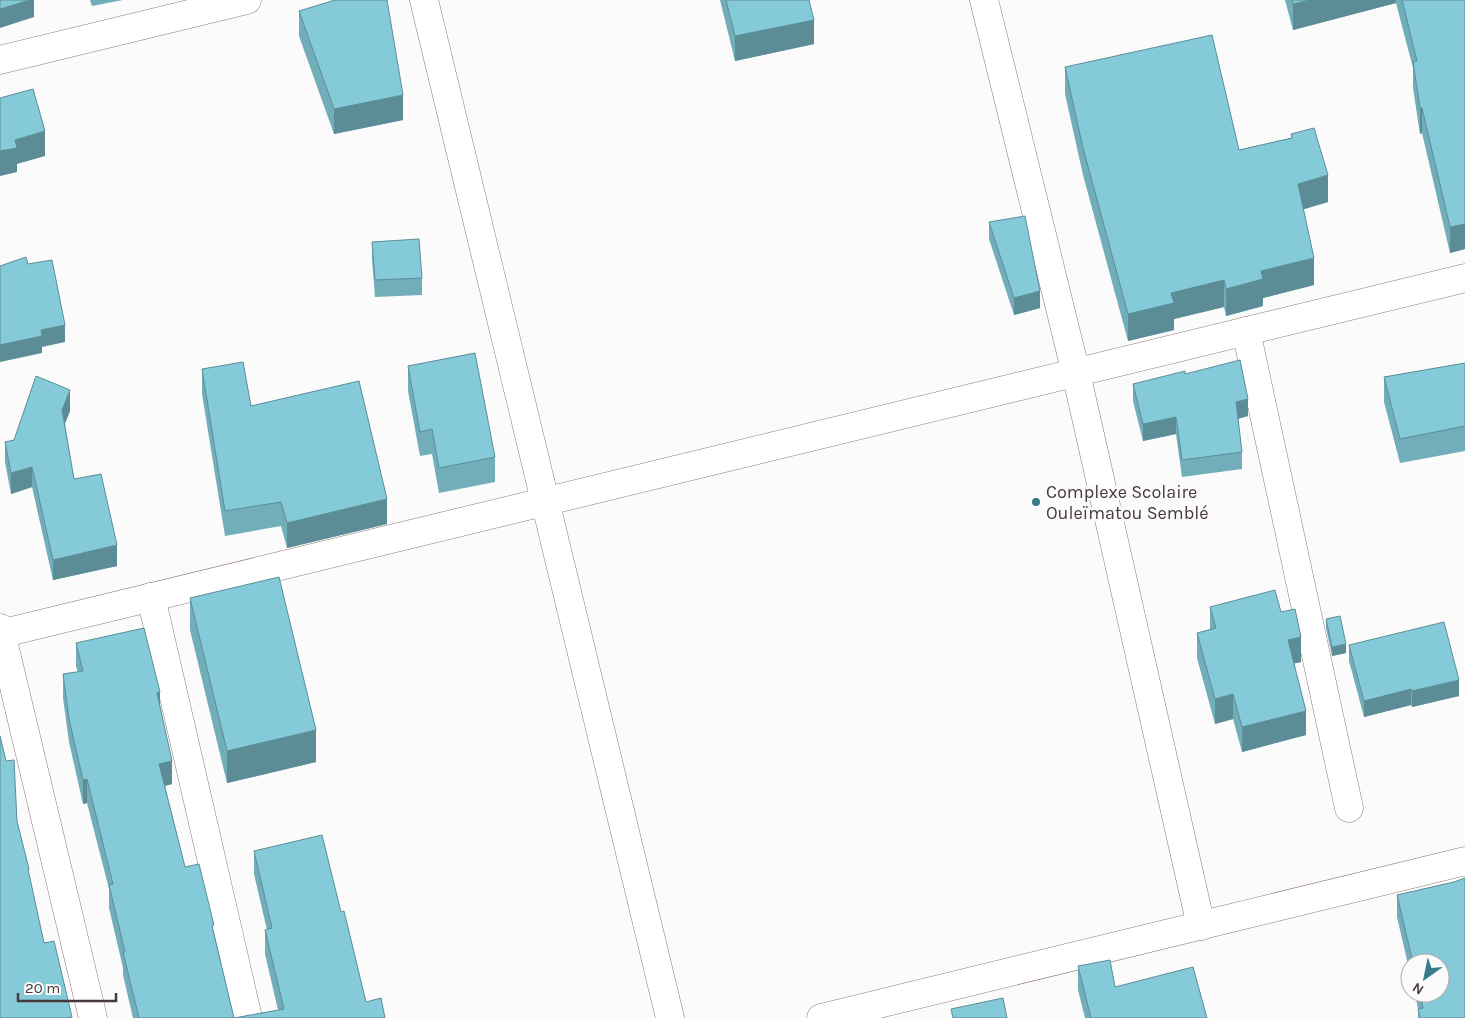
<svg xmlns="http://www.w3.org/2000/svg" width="1465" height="1018" viewBox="0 0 1465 1018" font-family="Karla,sans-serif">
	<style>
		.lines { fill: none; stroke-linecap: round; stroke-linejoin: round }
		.minor-casing { stroke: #967778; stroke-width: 29 }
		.minor { stroke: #fff; stroke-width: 28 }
		.wall { fill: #72aeba }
		.shaded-wall { fill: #5c8d97 }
		.building { fill: #84cad8; stroke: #5c8d97 }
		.poi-dot { fill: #367c89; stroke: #fafbfa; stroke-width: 2 }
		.labels { text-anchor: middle; stroke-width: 5; stroke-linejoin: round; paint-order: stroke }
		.poi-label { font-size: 18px; fill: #473939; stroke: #fafbfa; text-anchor: start }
	</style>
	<rect width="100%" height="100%" fill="#fafbfa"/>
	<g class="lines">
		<!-- minor casing -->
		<g class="minor-casing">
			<g id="minor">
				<polyline points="424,0 670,1018"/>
				<polyline points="984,0 1076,373 1201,926"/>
				<polyline points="0,60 247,0"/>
				<polyline points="1246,331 1349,808"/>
				<polyline points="151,597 248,1018"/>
				<polyline points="0,628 93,1018"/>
				<polyline points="0,634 1465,278"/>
				<polyline points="821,1018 1465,861"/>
			</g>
		</g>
		<!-- minor -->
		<use href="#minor" class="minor"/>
	</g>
	<!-- wall -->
	<g class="wall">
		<polygon points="90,0 123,0 92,6"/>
		<polygon points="720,0 809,0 814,44 735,61"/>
		<polygon points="1285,0 1465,0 1465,249 1450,253 1422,133 1420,134 1413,88 1413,68 1396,3 1293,30"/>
		<polygon points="299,11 403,120 334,134 299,36"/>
		<polygon points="1065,67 1239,150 1291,138 1291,134 1328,202 1303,209 1314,285 1263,298 1263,306 1226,316 1224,307 1174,319 1174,330 1128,341 1083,175 1065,94"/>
		<polygon points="989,222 1040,308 1014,315 989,239"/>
		<polygon points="372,242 422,278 422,295 375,297 372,259"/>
		<polygon points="1465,363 1465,451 1400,463 1384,402 1384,377"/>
		<polygon points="408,366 495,457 495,482 439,493 432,454 420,456 408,391"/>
		<polygon points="202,369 251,406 387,524 287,548 281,526 225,536 202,394"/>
		<polygon points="1185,374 1248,416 1238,419 1242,452 1242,469 1182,477 1176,434 1143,441 1133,401 1133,384"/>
		<polygon points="70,411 65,424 74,479 117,566 53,580 32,487 11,494 5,462 5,442 14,440"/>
		<polygon points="190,598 316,762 227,783 190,630"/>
		<polygon points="1210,607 1281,612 1301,662 1294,663 1306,735 1242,752 1233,719 1215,724 1197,658 1197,633 1210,630"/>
		<polygon points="1326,619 1346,653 1332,656 1326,628"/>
		<polygon points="76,643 160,705 172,784 165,786 185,867 214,934 234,1018 278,1010 265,954 265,930 267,930 254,874 254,851 341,912 366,1002 385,1018 133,1018 123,975 123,968 109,908 109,889 87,803 83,804 69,742 63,698 63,674 78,672 76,667"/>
		<polygon points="1349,645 1459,696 1412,707 1411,705 1364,717 1349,661"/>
		<polygon points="1454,882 1465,1018 1418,1018 1418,1009 1415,993 1440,993 1440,963 1410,963 1410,973 1397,917 1397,895"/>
		<polygon points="1078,966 1115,987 1207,1018 1085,1018 1078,990"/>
	</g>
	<!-- shaded-wall -->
	<g class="shaded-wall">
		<polygon points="30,0 34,0 34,17 0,28 0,9"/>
		<polygon points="1310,0 1396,0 1396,3 1293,30 1293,4"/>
		<polygon points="814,20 814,44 735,61 735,36"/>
		<polygon points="403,95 403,120 334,134 334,109"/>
		<polygon points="1420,108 1422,108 1422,133 1420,134"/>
		<polygon points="45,131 45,156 17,164 17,172 0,176 0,151 15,140"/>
		<polygon points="1328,175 1328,202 1298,211 1298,184"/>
		<polygon points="1465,224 1465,249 1450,253 1450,227"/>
		<polygon points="1314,258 1314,285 1263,298 1263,306 1226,316 1226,289 1261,271"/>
		<polygon points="1224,280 1224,307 1174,319 1174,330 1128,341 1128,314 1171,293"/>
		<polygon points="1040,291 1040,308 1014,315 1014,298"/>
		<polygon points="65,325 65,342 42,347 42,353 0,362 0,345 41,330"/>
		<polygon points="70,390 70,411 62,430 62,410"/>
		<polygon points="1248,399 1248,416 1236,419 1236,402"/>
		<polygon points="1176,417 1176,434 1143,441 1143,424"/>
		<polygon points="32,467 32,487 11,494 11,473"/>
		<polygon points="387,499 387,524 287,548 287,523"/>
		<polygon points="117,545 117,566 53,580 53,560"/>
		<polygon points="1301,637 1301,662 1288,665 1288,640"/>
		<polygon points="1346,644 1346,653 1332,656 1332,647"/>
		<polygon points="1459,680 1459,696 1412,707 1412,691"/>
		<polygon points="1411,689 1411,705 1364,717 1364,701"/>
		<polygon points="160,692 160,715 157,693"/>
		<polygon points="1233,694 1233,719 1215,724 1215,699"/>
		<polygon points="1306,711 1306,735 1242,752 1242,727"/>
		<polygon points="316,730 316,762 227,783 227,751"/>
		<polygon points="172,761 172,784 159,787 159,764"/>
		<polygon points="87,779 87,803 83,804 83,780"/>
	</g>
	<!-- building -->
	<g class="building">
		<polygon points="0,0 30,0 0,9"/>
		<polygon points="335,0 387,0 403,95 334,109 299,11"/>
		<polygon points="726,0 809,0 814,20 735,36"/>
		<polygon points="1292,0 1310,0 1293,4"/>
		<polygon points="1402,0 1465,0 1465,224 1450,227 1422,108 1420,108 1413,62 1417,61"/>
		<polygon points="1212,35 1239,150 1292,138 1291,134 1314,128 1328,175 1298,184 1314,258 1261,271 1263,279 1226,289 1224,280 1171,293 1174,303 1128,314 1083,148 1065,67"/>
		<polygon points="33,89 45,131 15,140 17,148 0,151 0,98"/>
		<polygon points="1025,216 1040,291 1014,298 989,222"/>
		<polygon points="419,239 422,278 375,280 372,242"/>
		<polygon points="26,257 28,264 52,260 65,325 41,330 42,336 0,345 0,266"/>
		<polygon points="475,353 495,457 439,468 432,429 420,432 408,366"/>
		<polygon points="1240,360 1248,399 1236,402 1242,452 1182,460 1176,417 1143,424 1133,384 1185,371 1185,374"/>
		<polygon points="243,362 251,406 359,381 387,499 287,523 281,502 225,511 202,369"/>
		<polygon points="1465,363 1465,426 1400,439 1384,377"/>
		<polygon points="36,376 70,390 62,410 74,479 101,474 117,545 53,560 32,467 11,473 5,442 14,440"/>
		<polygon points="279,577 316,730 227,751 190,598"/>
		<polygon points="1275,590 1281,612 1295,609 1301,637 1288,640 1306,711 1242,727 1233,694 1215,699 1197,633 1216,628 1210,607"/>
		<polygon points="1340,616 1346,644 1332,647 1326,619"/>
		<polygon points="1444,622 1459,680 1412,691 1411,689 1364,701 1349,645"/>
		<polygon points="144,628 160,692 157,693 172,761 159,764 185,867 199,864 214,925 212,926 234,1018 284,1009 265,930 272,928 254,851 322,835 341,912 344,911 366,1002 381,998 385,1018 139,1018 123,952 125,952 109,885 113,884 87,779 83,780 69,719 63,674 83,671 76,643"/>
		<polygon points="0,736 6,761 14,760 17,821 29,869 28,869 44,943 54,941 72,1017 66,1018 0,1018"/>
		<polygon points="1465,878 1465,1018 1420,1018 1418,1009 1423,1008 1420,993 1440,993 1440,963 1413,963 1397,895 1454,882"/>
		<polygon points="1110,960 1115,987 1193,967 1207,1018 1091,1018 1078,966"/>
		<polygon points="1003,998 1007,1018 953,1018 951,1009"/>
	</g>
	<!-- markers -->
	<circle class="poi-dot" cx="1036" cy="502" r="5"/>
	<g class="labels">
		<!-- poi labels -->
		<g class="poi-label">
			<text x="1046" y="498">Complexe Scolaire<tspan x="1046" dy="21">Ouleïmatou Semblé</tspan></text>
		</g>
	</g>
	<!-- north arrow -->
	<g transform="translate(1425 978) rotate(213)"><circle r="24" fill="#fafbfa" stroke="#b2adad"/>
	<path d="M0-4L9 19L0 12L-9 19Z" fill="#367c89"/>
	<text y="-8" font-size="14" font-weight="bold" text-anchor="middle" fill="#473939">N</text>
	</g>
	<!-- scale -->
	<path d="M18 993v8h98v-8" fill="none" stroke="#473939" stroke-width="2.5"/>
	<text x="25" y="993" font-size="15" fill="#473939" stroke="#fafbfa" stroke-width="4" paint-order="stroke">20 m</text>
</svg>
